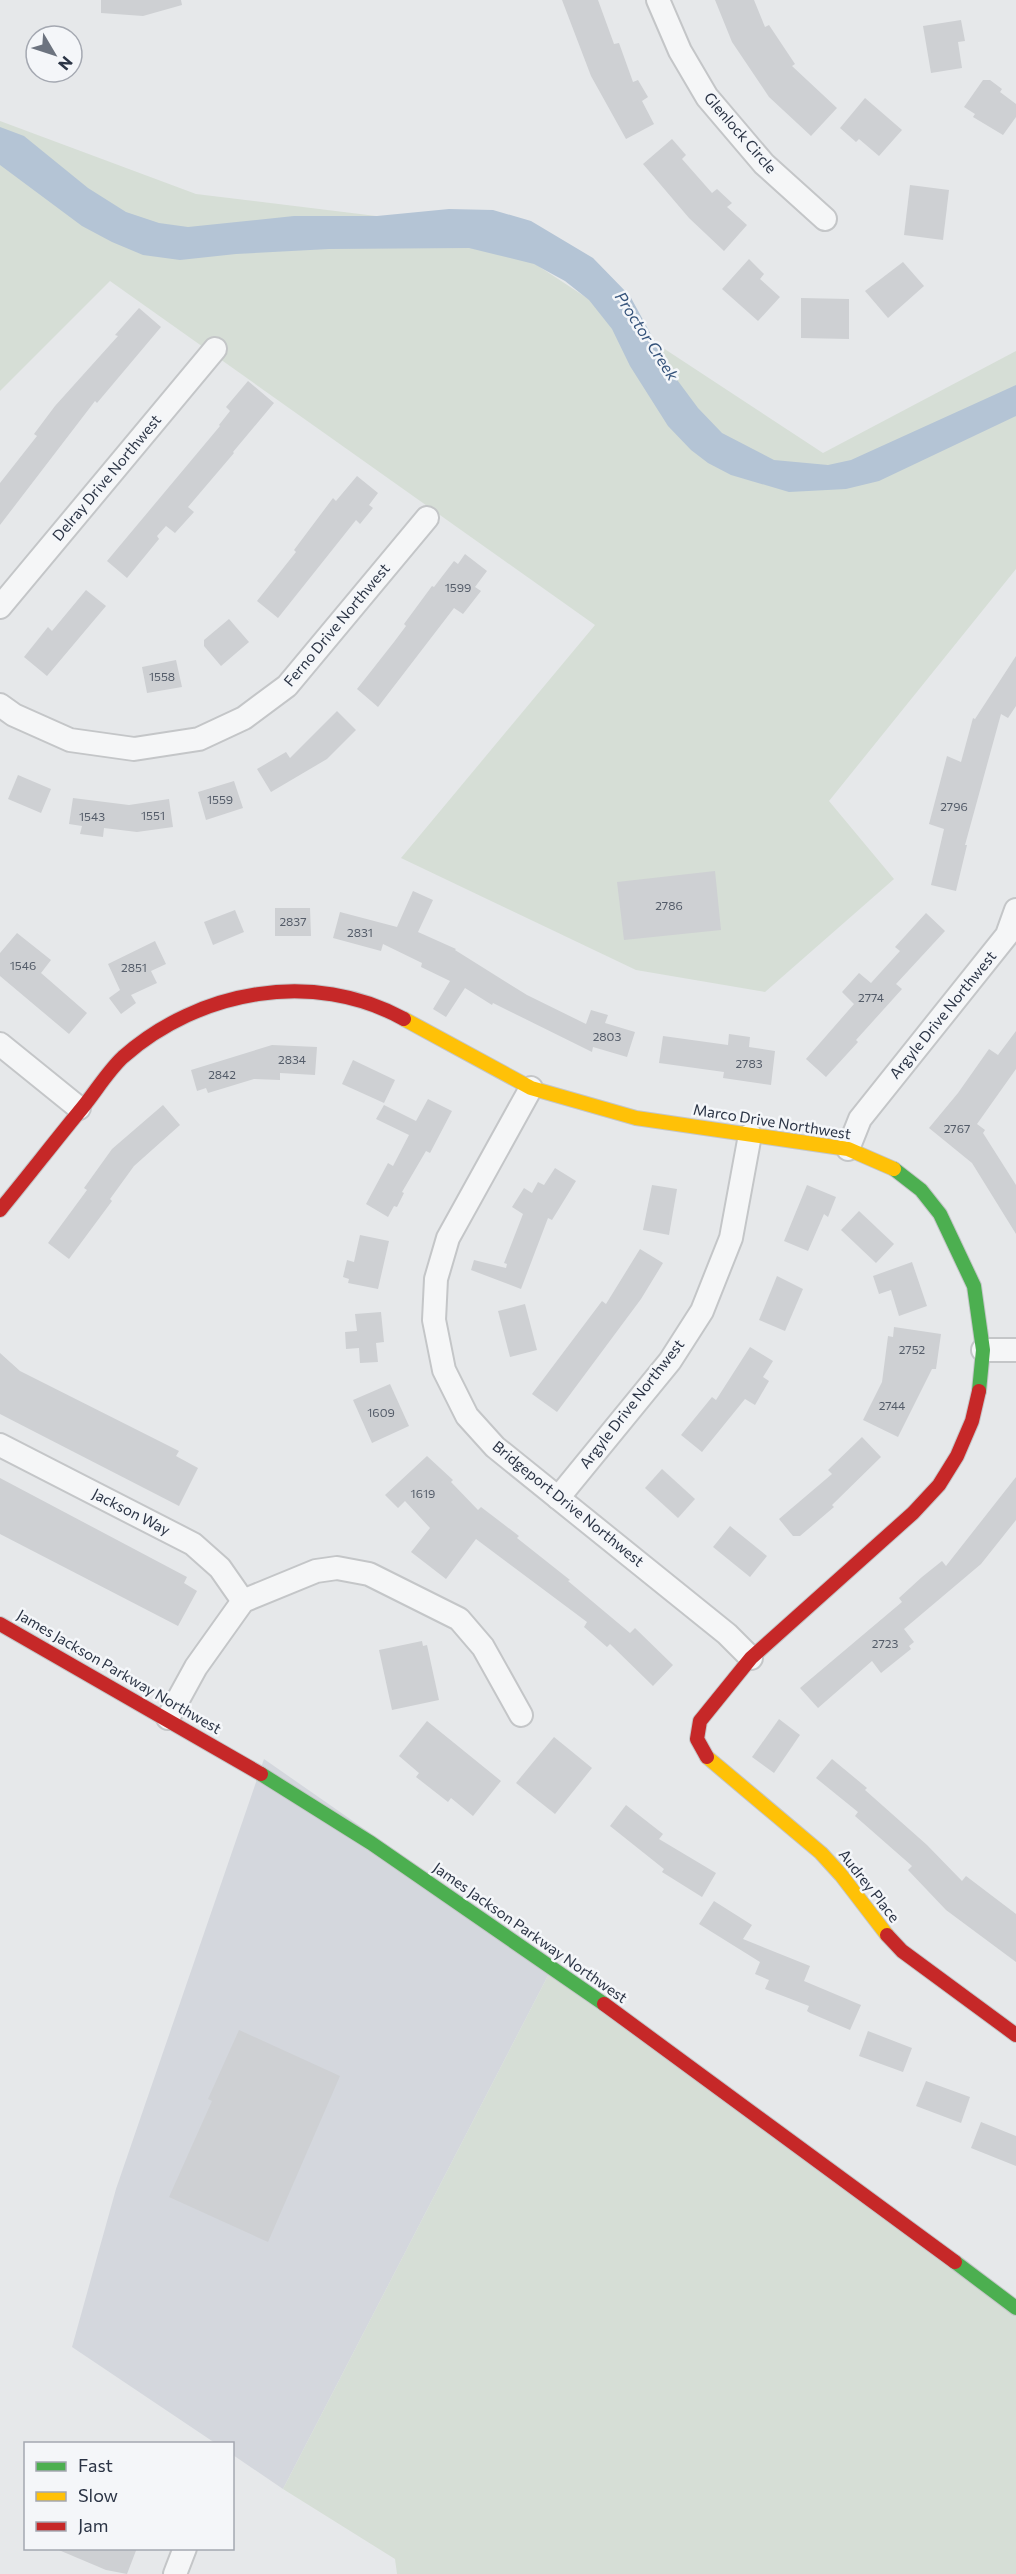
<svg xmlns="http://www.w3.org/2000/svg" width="1016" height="2574" viewBox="0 0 1016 2574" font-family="Commissioner,sans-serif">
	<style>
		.built { fill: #d4d7dd }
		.green { fill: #d6ded6 }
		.water { fill: #b4c4d5 }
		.building { fill: #ced0d3 }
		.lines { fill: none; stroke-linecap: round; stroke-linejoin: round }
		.street-casing { stroke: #c4c6c8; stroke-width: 26 }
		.fast-casing { stroke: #c4c6c8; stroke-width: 16 }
		.slow-casing { stroke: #c4c6c8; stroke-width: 16 }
		.jam-casing { stroke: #c4c6c8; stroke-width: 16 }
		.street { stroke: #f5f6f7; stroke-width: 22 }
		.fast { stroke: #4caf50; stroke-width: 14 }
		.slow { stroke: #ffc107; stroke-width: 14 }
		.jam { stroke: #c62828; stroke-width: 14 }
		.labels { text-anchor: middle; stroke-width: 5; stroke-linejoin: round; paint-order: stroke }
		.number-label { font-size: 12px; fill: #545c69 }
		.street-label { font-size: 15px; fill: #2b3445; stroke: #f4f6f9 }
		.water-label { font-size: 16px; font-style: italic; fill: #34527a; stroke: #f4f6f9 }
	</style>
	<rect width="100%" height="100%" fill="#e6e8ea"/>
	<!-- built -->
	<polygon class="built" points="264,1759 555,1962 283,2489 233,2455 232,2444 215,2443 72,2347 116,2189"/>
	<!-- green -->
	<g class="green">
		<polygon points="0,121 196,194 482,229 823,453 1016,351 1016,569 829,801 894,879 765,992 636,970 401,858 595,625 110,281 0,391"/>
		<polygon points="555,1962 1016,2308 1016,2574 397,2574 395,2559 283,2489"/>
	</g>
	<!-- water -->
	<polygon class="water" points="0,127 24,136 88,188 126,212 159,223 188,227 294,216 377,216 449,209 493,210 531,221 593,258 630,296 672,373 698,408 722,433 774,460 828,465 851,460 1016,385 1016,416 879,481 846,489 789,492 731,475 708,463 691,450 668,426 630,366 612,329 589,300 565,281 534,264 469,248 329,249 236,254 180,260 143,255 112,242 82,226 0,165"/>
	<!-- building -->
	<g class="building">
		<polygon points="101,0 181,0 182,5 143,16 101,13"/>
		<polygon points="562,0 598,0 614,44 619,43 633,82 638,80 648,97 642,101 654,124 626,139 591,76"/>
		<polygon points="715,0 754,0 765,27 769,25 795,64 792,66 837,108 811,136 769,97 732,42"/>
		<polygon points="961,20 965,41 958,42 962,68 931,73 923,26"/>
		<polygon points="983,80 990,80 1002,89 1000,92 1016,104 1016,117 1003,135 973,117 975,114 964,107"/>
		<polygon points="865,98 902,130 879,156 859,139 856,142 840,128"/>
		<polygon points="672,139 686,155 682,159 712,193 717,189 732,203 727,207 747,225 724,251 689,218 643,164"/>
		<polygon points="910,185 949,190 943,240 904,235"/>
		<polygon points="749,259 764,274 760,279 780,297 758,321 722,289"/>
		<polygon points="903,262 924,286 888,318 865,291"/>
		<polygon points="801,298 849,299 849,339 801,338"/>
		<polygon points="139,308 161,327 97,403 95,401 0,525 0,483 37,436 34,434 55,406 118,336 115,335"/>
		<polygon points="248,381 274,403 233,452 234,453 188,507 194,512 175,533 166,526 157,536 159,539 127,578 107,561 220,426 219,425 230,411 226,407"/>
		<polygon points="357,476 378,493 369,505 373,508 360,524 356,520 278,618 257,601 296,552 294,550 333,498 336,501"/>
		<polygon points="465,554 487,571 475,587 481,591 463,614 454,608 378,707 357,689 394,642 406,626 404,624 432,586 434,587 454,561 458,564"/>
		<polygon points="86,590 106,606 47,676 24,657 48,627 52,631"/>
		<polygon points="229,619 249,642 221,666 204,646 204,640"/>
		<polygon points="1016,656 1016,706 1008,718 1001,714 965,845 967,845 956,891 931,885 944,829 929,824 947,756 961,762 973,718 975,719"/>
		<polygon points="176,660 182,687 147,693 142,667"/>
		<polygon points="337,711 356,730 327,759 271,792 257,769 286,752 290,758"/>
		<polygon points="18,775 51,789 41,813 8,799"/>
		<polygon points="234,781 243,808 206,820 198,792"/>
		<polygon points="73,798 129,805 169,799 173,827 137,832 104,828 103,837 80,834 82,826 69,824"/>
		<polygon points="715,871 721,930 624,940 617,882"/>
		<polygon points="413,891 433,900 418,932 456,949 455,950 527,995 586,1024 591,1010 608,1015 605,1023 635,1032 627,1057 593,1047 592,1052 493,1003 492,1005 465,988 446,1017 433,1009 450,981 421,967 422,963 383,944 381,951 333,938 340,912 397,927"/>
		<polygon points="275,908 310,908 311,936 275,936"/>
		<polygon points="235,910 244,932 213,945 204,922"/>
		<polygon points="926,913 945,931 896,984 902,989 856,1040 858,1042 826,1077 806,1059 854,1004 842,992 859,973 871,983 900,951 895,947"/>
		<polygon points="17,933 51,960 41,973 87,1013 69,1034 0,976 0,953"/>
		<polygon points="155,941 166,964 151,971 157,983 131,995 136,1003 121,1014 109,998 120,990 108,964"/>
		<polygon points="1016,1031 1016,1069 977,1124 985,1130 983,1133 1016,1185 1016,1234 972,1163 929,1128 958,1093 989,1049 998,1055"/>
		<polygon points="729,1034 750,1037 749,1047 775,1051 771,1085 723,1078 724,1072 659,1063 663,1036 728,1045"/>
		<polygon points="272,1045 317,1047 315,1075 280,1073 280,1080 254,1079 208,1093 206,1088 197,1091 191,1070"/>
		<polygon points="353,1060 395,1080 384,1103 342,1084"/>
		<polygon points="428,1099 452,1111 430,1153 426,1151 402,1192 404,1193 397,1207 394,1206 388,1217 366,1204 388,1163 393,1166 409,1135 376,1119 384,1105 416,1121"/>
		<polygon points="163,1105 180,1125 134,1166 110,1199 112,1201 69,1259 48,1243 87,1190 84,1188 112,1149"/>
		<polygon points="555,1168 576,1181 552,1220 548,1218 521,1289 471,1270 474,1260 506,1268 507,1264 504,1263 523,1214 512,1207 524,1188 532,1193 538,1182 544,1185"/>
		<polygon points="652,1185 677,1189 669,1235 643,1230"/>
		<polygon points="807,1185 836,1197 828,1217 824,1214 808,1251 784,1241"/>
		<polygon points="859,1211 894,1244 876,1263 841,1230"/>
		<polygon points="360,1235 389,1241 378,1289 348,1283 349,1279 343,1277 347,1260 354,1262"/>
		<polygon points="640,1249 663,1263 641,1299 557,1412 532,1394 602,1301 606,1304"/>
		<polygon points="912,1262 927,1306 899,1316 891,1290 879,1294 873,1276"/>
		<polygon points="777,1276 803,1289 785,1331 759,1320"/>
		<polygon points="525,1304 537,1350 510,1357 498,1311"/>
		<polygon points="381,1312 384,1342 376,1343 378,1362 360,1363 359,1348 346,1349 345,1332 357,1331 355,1314"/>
		<polygon points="894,1327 941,1334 936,1369 932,1369 898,1437 863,1420 882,1382 888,1336 893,1337"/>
		<polygon points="750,1347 773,1361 763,1377 769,1381 755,1405 745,1399 702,1452 681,1435 712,1397 716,1400"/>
		<polygon points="0,1353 20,1371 179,1451 176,1456 198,1468 179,1506 0,1414"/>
		<polygon points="390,1384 409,1426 372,1443 353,1400"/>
		<polygon points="862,1437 881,1457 832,1505 834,1507 800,1536 793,1536 779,1519 832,1474 828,1470"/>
		<polygon points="427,1456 453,1480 451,1482 478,1510 481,1507 519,1536 517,1538 570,1580 568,1581 630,1633 635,1628 673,1665 653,1686 610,1644 607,1647 584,1627 587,1622 476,1539 446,1579 411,1552 430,1528 405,1501 398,1508 385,1495"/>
		<polygon points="662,1469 695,1499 678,1518 645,1488"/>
		<polygon points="1016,1477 1016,1520 981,1564 904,1629 914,1642 909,1646 911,1649 881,1673 872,1661 818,1708 800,1688 902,1602 899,1598 922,1577 942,1561 946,1566"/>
		<polygon points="0,1478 187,1577 184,1583 197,1591 178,1626 0,1534"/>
		<polygon points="730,1526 767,1556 750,1577 713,1547"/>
		<polygon points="422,1641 423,1646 427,1645 439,1700 392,1710 379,1650"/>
		<polygon points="779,1719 800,1735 774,1773 752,1757"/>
		<polygon points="427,1721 501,1781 473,1816 451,1798 448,1802 416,1777 419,1773 399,1756"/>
		<polygon points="554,1737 592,1768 555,1814 516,1783"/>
		<polygon points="832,1759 867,1788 865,1790 927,1845 962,1881 966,1876 1016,1914 1016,1962 946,1910 908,1870 912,1866 855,1816 858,1812 816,1778"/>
		<polygon points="626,1805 663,1834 659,1839 716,1873 702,1897 662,1872 664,1869 610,1826"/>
		<polygon points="714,1901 752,1925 743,1939 810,1966 804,1981 861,2005 850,2030 810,2013 807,2011 809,2006 765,1989 769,1980 755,1974 760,1962 699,1924"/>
		<polygon points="239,2030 340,2076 268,2242 169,2197 212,2101 208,2099"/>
		<polygon points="868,2031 912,2048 903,2072 859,2056"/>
		<polygon points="926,2081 970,2097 961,2123 916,2106"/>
		<polygon points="981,2122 1016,2136 1016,2166 971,2148"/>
		<polygon points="54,2548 137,2548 127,2574 106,2570"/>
	</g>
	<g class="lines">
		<!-- street casing -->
		<g class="street-casing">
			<g id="street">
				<polyline points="658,0 680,51 707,97 764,164 825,219"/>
				<polyline points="0,607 215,349"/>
				<polyline points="0,705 14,715 70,740 134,749 199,739 244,718 287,686 427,518"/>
				<polyline points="0,1044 79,1108"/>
				<polyline points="531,1088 448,1238 436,1279 434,1320 444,1370 467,1416 495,1447 727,1634 751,1658"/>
				<polyline points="848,1149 860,1119 1007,935 1016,910"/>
				<polyline points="983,1350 1016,1350"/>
				<polyline points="0,1445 193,1544 220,1568 243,1601"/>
				<polyline points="558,1498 670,1361 702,1311 731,1238 750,1135"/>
				<polyline points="168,1718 196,1667 243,1601 316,1571 337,1568 369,1574 459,1619 483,1647 521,1715"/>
				<polyline points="175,2574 185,2548"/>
			</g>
		</g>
		<!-- fast casing -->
		<g class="fast-casing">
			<g id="fast">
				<polyline points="894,1169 921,1190 940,1214 974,1286 983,1350 979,1391"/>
				<polyline points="261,1774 371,1843 604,2004"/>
				<polyline points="955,2262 1016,2308"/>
			</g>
		</g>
		<!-- slow casing -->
		<g class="slow-casing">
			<g id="slow">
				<polyline points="404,1019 531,1088 636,1118 848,1149 894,1169"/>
				<polyline points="707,1757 821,1853 841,1875 887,1935"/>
			</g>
		</g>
		<!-- jam casing -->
		<g class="jam-casing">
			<g id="jam">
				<path d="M0 1210C28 1176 55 1141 83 1107 96 1091 108 1071 123 1057 199 990 313 969 404 1019"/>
				<polyline points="0,1624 261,1774"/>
				<polyline points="707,1757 697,1739 700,1721 751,1658 913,1513 939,1485 957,1456 972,1421 979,1391"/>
				<polyline points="887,1935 902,1951 1016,2035"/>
				<polyline points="604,2004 955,2262"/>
			</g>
		</g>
		<!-- street -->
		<use href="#street" class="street"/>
		<!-- fast -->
		<use href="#fast" class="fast"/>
		<!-- slow -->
		<use href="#slow" class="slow"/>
		<!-- jam -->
		<use href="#jam" class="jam"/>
	</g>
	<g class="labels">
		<!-- number labels -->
		<g class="number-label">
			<text x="458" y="592">1599</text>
			<text x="162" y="681">1558</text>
			<text x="220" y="804">1559</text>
			<text x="954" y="811">2796</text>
			<text x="153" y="820">1551</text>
			<text x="92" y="821">1543</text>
			<text x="669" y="910">2786</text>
			<text x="293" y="926">2837</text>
			<text x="360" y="937">2831</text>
			<text x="23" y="970">1546</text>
			<text x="134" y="972">2851</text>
			<text x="871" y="1002">2774</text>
			<text x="607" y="1041">2803</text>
			<text x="292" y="1064">2834</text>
			<text x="749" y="1068">2783</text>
			<text x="222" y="1079">2842</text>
			<text x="957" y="1133">2767</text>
			<text x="912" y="1354">2752</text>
			<text x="892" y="1410">2744</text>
			<text x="381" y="1417">1609</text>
			<text x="423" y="1498">1619</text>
			<text x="885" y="1648">2723</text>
		</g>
		<!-- street labels -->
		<g class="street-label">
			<text transform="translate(740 133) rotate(49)" y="5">Glenlock Circle</text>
			<text transform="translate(107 478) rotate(-50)" y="5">Delray Drive Northwest</text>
			<text transform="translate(337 625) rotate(-50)" y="5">Ferno Drive Northwest</text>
			<text transform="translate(943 1015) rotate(-51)" y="5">Argyle Drive Northwest</text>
			<text transform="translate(772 1122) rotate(9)" y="5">Marco Drive Northwest</text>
			<text transform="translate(632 1404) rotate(-52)" y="5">Argyle Drive Northwest</text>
			<text transform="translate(568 1504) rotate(39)" y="5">Bridgeport Drive Northwest</text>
			<text transform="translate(131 1512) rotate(27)" y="5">Jackson Way</text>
			<text transform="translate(119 1672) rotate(30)" y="5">James Jackson Parkway Northwest</text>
			<text transform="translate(869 1886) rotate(52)" y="5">Audrey Place</text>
			<text transform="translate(530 1933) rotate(35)" y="5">James Jackson Parkway Northwest</text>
		</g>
		<!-- water labels -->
		<g class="water-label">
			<text transform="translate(647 336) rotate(57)" y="6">Proctor Creek</text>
		</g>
	</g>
	<!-- legend -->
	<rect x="24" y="2442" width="210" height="108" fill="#f4f6f9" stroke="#a4a8b1" stroke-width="1.5"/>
	<rect x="36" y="2462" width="30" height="9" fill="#4caf50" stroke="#a4a8b1" stroke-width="1.5"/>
	<text x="78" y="2472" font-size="18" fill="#2b3445">Fast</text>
	<rect x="36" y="2492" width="30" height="9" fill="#ffc107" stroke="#a4a8b1" stroke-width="1.5"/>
	<text x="78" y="2502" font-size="18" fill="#2b3445">Slow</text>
	<rect x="36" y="2522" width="30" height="9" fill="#c62828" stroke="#a4a8b1" stroke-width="1.5"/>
	<text x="78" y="2532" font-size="18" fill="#2b3445">Jam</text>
	<!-- north arrow -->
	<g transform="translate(54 54) rotate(129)"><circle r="28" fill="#f4f6f9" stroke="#a4a8b1" stroke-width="1.5"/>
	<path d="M0-4.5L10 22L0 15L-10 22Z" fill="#6c737f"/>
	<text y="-9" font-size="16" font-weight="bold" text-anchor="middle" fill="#2b3445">N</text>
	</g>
</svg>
